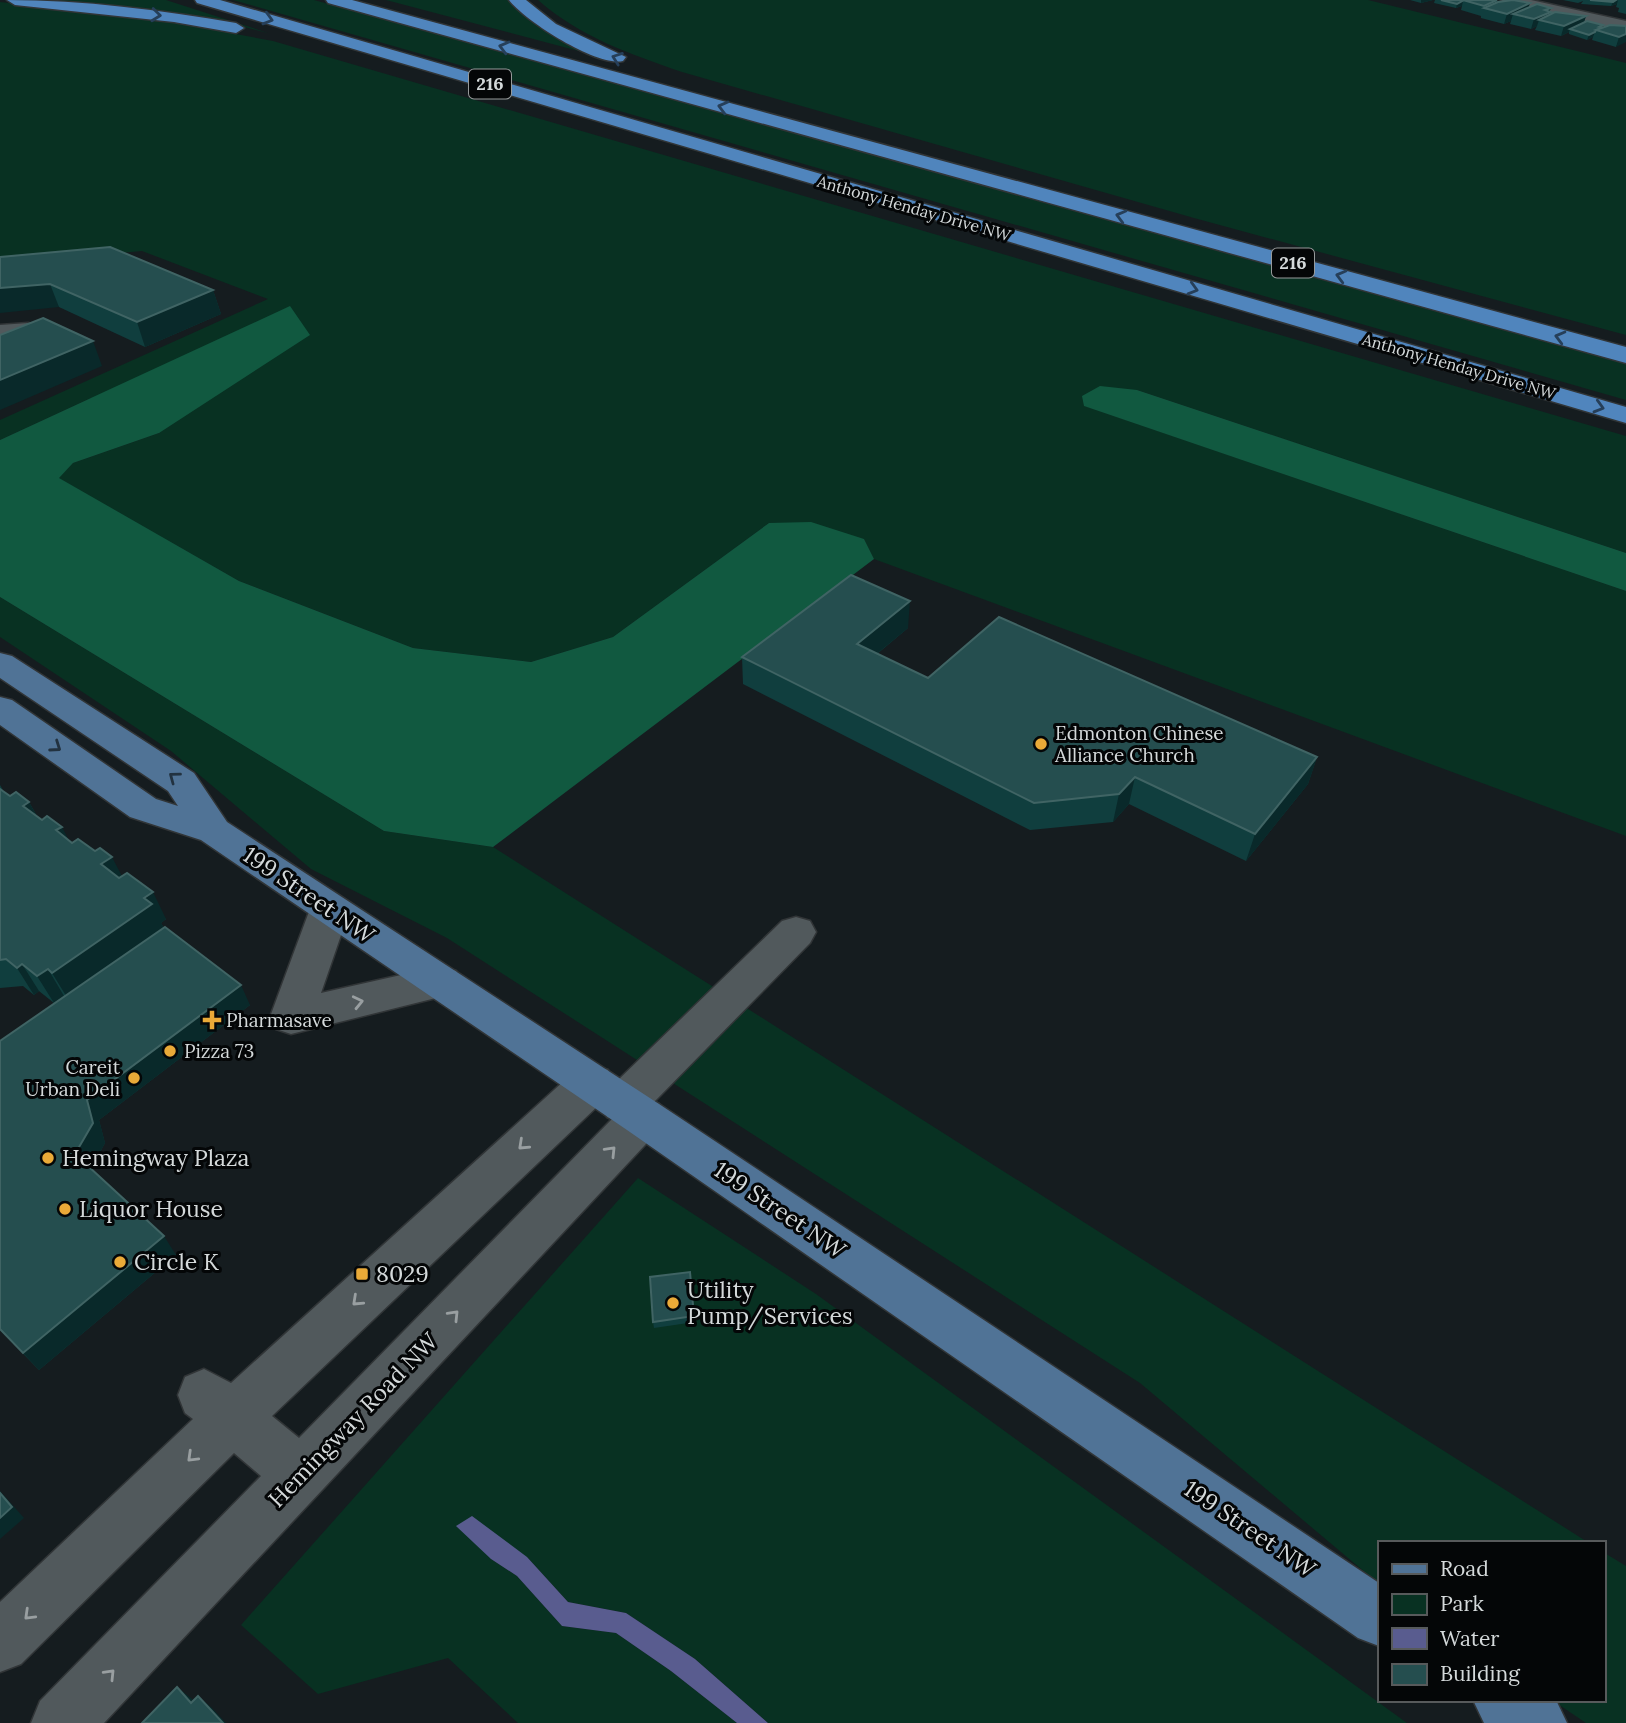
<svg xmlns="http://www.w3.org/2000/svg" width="1626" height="1723" viewBox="0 0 1626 1723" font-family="Lora,serif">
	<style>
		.green { fill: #083122 }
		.forest { fill: #115940 }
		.water { fill: #595c8f }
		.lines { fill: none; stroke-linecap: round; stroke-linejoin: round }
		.minor-casing { stroke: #313537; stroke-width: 3 }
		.major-casing { stroke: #313537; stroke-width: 3 }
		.highway-casing { stroke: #313537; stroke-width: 3 }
		.minor { fill: #51595c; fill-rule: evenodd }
		.major { fill: #507396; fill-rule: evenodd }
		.highway { fill: #5085bd; fill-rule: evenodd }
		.wall { fill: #103e3e }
		.shaded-wall { fill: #09292a }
		.building { fill: #254e4f; stroke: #406464; stroke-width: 2 }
		.oneway { stroke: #263f59 }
		.oneway2 { stroke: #223240 }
		.oneway3 { stroke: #999fa1 }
		.poi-dot { fill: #eaaa38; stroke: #040607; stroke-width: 2.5 }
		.labels { text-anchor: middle; stroke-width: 6; stroke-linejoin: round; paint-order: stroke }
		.far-street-label { font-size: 16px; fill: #d4d9da; stroke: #040607 }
		.shield { fill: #040607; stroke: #969a9b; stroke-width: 2 }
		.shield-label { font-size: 18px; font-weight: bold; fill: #d4d9da }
		.poi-label { font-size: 19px; fill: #d4d9da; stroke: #040607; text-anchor: start }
		.near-street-label { font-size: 23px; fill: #d4d9da; stroke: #040607 }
		.near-poi-label { font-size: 23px; fill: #d4d9da; stroke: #040607; text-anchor: start }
	</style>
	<rect width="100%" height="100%" fill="#151c1f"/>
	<!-- green -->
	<g class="green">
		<polygon points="55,0 166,0 268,33 233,24"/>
		<polygon points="233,0 314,0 1626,364 1626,400"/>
		<polygon points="386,0 511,0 605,58"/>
		<path d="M538 0H1368L1626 63V335L1194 218 682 72C630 54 580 37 538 0Z"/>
		<polygon points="0,2 160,20 273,41 1626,436 1626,553 1137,390 1085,406 1626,591 1626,836 874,559 864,539 769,523 613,637 531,662 413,648 239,581 58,478 73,463 159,433 91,398 0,440 0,420 268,299 142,251 0,264"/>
		<polygon points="0,597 384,831 493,847 1589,1543 1379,1543 1379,1584 1140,1383 447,938 311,869 171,751 0,637"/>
		<polygon points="638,1178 816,1294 1407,1723 768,1723 695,1659 626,1613 568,1602 527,1557 491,1559 517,1576 562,1626 616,1633 671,1671 737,1723 518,1723 448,1658 318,1694 241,1625"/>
		<polygon points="1603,1552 1626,1566 1626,1723 1586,1723 1552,1700 1603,1700"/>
	</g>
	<!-- forest -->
	<g class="forest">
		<polygon points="290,306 310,335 159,433 73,463 59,478 239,581 413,648 531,662 613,637 769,523 811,522 864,539 874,559 493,847 384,831 0,597 0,440"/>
		<polygon points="1100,386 1137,390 1626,553 1626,591 1084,406 1082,396"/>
	</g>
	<!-- water -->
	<polygon class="water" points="472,1516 527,1557 568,1602 626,1613 695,1659 768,1723 737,1723 671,1671 616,1633 562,1626 517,1576 491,1559 456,1526"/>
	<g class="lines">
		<!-- minor casing -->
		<g class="minor-casing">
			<g id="minor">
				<polygon points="1501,0 1531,0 1626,21 1626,31 1509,5"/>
				<polygon points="28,323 37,325 40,330 37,335 0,339 0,325"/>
				<polygon points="330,894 344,899 350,909 321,993 441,966 456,971 462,982 456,993 291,1034 276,1029 270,1017 310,909 316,899"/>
				<path d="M796 917 810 921 816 932 810 943 654 1102 659 1104 666 1117 659 1130 104 1723H31L40 1701 261 1476 234 1453 21 1664 0 1672V1602L193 1419 185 1413 178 1395 185 1377 204 1369 231 1383 576 1070 592 1065 608 1070 613 1085 782 921ZM602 1102 607 1117 612 1119 299 1438 272 1416Z"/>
			</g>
		</g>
		<!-- major casing -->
		<g class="major-casing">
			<g id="major">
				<polygon points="0,653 12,656 194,773 227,822 659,1104 1379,1583 1379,1646 1358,1638 627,1130 201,840 130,817 0,725 0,697 12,700 156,799 178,806 168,791 0,678"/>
				<polygon points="1473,1700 1556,1700 1567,1723 1484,1723"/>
			</g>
		</g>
		<!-- highway casing -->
		<g class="highway-casing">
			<g id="highway">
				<path d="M7 0C84 0 160 10 236 23L244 28 236 33 174 22 15 5Z"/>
				<polygon points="195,0 220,0 1626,407 1626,423 197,3"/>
				<polygon points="326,0 352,0 1626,347 1626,363 328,3"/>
				<path d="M509 0H526L556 24 626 57 623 61C597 67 525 21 509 0Z"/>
			</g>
		</g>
		<!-- minor -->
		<use href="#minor" class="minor"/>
		<!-- major -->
		<use href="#major" class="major"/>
		<!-- highway -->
		<use href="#highway" class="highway"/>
	</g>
	<!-- wall -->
	<g class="wall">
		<polygon points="1410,0 1433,0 1421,3"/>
		<polygon points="1435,0 1497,0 1497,2 1529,8 1551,8 1549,11 1550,15 1586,16 1584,22 1602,27 1626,26 1616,47 1592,40 1593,37 1587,40 1569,34 1569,32 1561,36 1535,30 1537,26 1531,29 1510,24 1511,21 1504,24 1481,18 1481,16 1461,10 1462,6 1456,8 1434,3"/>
		<polygon points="1563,0 1626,0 1626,14 1618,12 1619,8 1616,7 1617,4 1611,6 1581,4 1583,1 1578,3"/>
		<polygon points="0,257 213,290 221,314 145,347 59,307"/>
		<polygon points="908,628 877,654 928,678 1317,757 1308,784 1246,861 1129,804 1113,822 1030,830 743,684 742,657"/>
		<polygon points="0,785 4,792 10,796 29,802 37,816 69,840 122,876 166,919 161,923 164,928 250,1005 99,1120 105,1143 91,1169 176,1255 39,1370 0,1330 0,1041 65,997 64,996 54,1003 39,991 34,995 23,986 0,988"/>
		<polygon points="690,1272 695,1322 654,1328 653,1322"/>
	</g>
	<!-- shaded-wall -->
	<g class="shaded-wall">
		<polygon points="1421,0 1433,0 1421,3"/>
		<polygon points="1616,0 1618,0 1617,4 1611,6 1613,2"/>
		<polygon points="1463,1 1462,6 1456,8 1457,4"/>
		<polygon points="1530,3 1527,13 1513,14 1511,21 1504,24 1507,14"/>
		<polygon points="1551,8 1549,13 1551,12 1548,22 1539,20 1537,26 1531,29 1534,19 1545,10"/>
		<polygon points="1586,16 1583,25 1570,29 1569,32 1561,36 1564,26"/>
		<polygon points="1595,32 1593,37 1587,40 1589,35"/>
		<polygon points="1626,34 1626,42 1616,47 1619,37"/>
		<polygon points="50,284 59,307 0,313 0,288"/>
		<polygon points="213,290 221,314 145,347 137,322"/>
		<polygon points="93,341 102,366 0,410 0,380"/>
		<polygon points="910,601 908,628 856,671 857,644"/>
		<polygon points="1317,757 1308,784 1246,861 1255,834"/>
		<polygon points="1135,777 1129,804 1113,822 1119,794"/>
		<polygon points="29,802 44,829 23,806"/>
		<polygon points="62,827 76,854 56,830"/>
		<polygon points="112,857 126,884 101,864"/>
		<polygon points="153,892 166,919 161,923 166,931 68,999 52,973"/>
		<polygon points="22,964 39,991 34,995 17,968"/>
		<polygon points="48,969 64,996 54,1003 37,976"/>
		<polygon points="241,985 250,1005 99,1120 105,1143 88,1174 75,1154 87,1100"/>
		<polygon points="164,1236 176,1255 39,1370 23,1353"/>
		<polygon points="0,1491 24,1518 0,1539"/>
		<polygon points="177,1687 192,1699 206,1715 191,1703"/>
		<polygon points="198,1696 212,1708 226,1723 223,1723"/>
	</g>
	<!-- building -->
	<g class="building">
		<polygon points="1441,0 1464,0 1457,4"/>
		<polygon points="1463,0 1497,0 1484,6"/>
		<polygon points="1513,0 1530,3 1507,14 1484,8 1498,2"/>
		<polygon points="1590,0 1616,0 1613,2"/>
		<polygon points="1537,4 1551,8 1545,10 1551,12 1534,19 1513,14"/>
		<polygon points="1555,12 1586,16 1564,26 1539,20"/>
		<polygon points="1587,21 1603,25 1599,27 1603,28 1596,30 1595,32 1589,35 1570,29"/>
		<polygon points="1610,25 1626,26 1626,34 1619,37 1596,30"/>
		<polygon points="110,247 213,290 137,322 50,284 0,288 0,257"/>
		<polygon points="43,318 93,341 0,380 0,335"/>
		<polygon points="851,575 910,601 857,644 928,678 999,617 1317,757 1255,834 1135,777 1119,794 1034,803 742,657"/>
		<polygon points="0,789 10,796 16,792 29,802 23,806 42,820 47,816 62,827 56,830 72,843 78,839 95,851 100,848 112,857 101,864 119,878 127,873 153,892 144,898 152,904 52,973 48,969 37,976 22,964 17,968 6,959 0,960"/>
		<polygon points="165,927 241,985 87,1100 93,1123 75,1154 164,1236 23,1353 0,1329 0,1041"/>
		<polygon points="690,1272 694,1316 653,1322 650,1277"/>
		<polygon points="0,1493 12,1507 0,1518"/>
		<polygon points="177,1687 191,1703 198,1696 223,1723 142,1723"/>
	</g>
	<!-- one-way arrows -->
	<defs><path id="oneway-chevron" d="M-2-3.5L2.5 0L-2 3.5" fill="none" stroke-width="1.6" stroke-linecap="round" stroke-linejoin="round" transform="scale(1.75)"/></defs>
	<g class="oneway">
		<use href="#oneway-chevron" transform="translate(156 15) rotate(6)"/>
		<use href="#oneway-chevron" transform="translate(268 19) rotate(16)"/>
		<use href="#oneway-chevron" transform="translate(504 47) rotate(-165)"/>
		<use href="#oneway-chevron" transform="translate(617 58) rotate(-160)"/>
		<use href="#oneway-chevron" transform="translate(723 107) rotate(-165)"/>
		<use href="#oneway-chevron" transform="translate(1121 216) rotate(-165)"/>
		<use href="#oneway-chevron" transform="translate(1341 276) rotate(-165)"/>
		<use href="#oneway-chevron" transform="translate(1193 289) rotate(16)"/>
		<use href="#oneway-chevron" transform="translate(1560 337) rotate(-165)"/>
		<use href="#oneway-chevron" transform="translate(1599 407) rotate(16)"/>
	</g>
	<g class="oneway2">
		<use href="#oneway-chevron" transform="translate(56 747) rotate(35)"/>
		<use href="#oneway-chevron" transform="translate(174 777) rotate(-143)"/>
	</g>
	<g class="oneway3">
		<use href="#oneway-chevron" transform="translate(358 1002) rotate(-13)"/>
		<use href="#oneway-chevron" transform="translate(523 1145) rotate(137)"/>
		<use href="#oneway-chevron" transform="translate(611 1151) rotate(-46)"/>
		<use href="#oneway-chevron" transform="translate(357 1301) rotate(137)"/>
		<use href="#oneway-chevron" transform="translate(454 1315) rotate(-46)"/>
		<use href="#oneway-chevron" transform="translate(192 1457) rotate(136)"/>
		<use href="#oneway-chevron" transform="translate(29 1615) rotate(136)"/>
		<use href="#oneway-chevron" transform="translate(110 1674) rotate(-46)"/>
	</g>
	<!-- markers -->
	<g class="poi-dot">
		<circle cx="1041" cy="744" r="7"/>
		<path d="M208.5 1009.5h7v7h7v7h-7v7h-7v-7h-7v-7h7z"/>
		<circle cx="170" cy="1051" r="7"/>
		<circle cx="134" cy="1078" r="7"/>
		<circle cx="48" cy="1158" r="7"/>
		<circle cx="65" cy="1209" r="7"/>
		<circle cx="120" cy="1262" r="7"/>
		<rect x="355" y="1267" width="14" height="14" rx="3.5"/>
		<circle cx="673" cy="1303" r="7"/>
	</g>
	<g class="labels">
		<!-- far-street labels -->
		<g class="far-street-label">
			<text transform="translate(914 208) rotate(16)" y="6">Anthony Henday Drive NW</text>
			<text transform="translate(1459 366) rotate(16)" y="6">Anthony Henday Drive NW</text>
		</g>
		<!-- shield labels -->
		<g class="shield">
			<rect x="469" y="69.5" width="42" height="29" rx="5"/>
			<rect x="1272" y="248.5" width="42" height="29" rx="5"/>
		</g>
		<g class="shield-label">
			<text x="490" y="90">216</text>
			<text x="1293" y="269">216</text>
		</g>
		<!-- poi labels -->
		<g class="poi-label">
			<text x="1055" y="740">Edmonton Chinese<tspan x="1055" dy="22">Alliance Church</tspan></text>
			<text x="226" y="1027">Pharmasave</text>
			<text x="184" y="1058">Pizza 73</text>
			<text x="120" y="1074" text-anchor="end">Careit<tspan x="120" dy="22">Urban Deli</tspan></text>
		</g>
		<!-- near-street labels -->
		<g class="near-street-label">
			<text transform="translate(309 895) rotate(34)" y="8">199 Street NW</text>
			<text transform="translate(780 1210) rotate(34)" y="8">199 Street NW</text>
			<text transform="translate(353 1420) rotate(-46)" y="8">Hemingway Road NW</text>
			<text transform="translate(1250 1529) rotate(34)" y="8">199 Street NW</text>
		</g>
		<!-- near-poi labels -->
		<g class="near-poi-label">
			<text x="62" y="1166">Hemingway Plaza</text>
			<text x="79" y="1217">Liquor House</text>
			<text x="134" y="1270">Circle K</text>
			<text x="376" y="1282">8029</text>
			<text x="687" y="1298">Utility<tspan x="687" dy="26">Pump/Services</tspan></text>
		</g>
	</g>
	<!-- legend -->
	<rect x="1378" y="1541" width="228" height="161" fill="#040607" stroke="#575a5b" stroke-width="2"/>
	<rect x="1392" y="1564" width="35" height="10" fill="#507396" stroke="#575a5b" stroke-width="2"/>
	<text x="1440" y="1576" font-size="21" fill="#d4d9da">Road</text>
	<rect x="1392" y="1594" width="35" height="21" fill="#083122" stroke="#575a5b" stroke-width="2"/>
	<text x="1440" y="1611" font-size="21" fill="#d4d9da">Park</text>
	<rect x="1392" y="1628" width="35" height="21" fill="#595c8f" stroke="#575a5b" stroke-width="2"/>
	<text x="1440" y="1646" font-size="21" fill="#d4d9da">Water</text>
	<rect x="1392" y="1664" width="35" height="21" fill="#254e4f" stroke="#575a5b" stroke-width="2"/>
	<text x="1440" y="1681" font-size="21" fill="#d4d9da">Building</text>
</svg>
